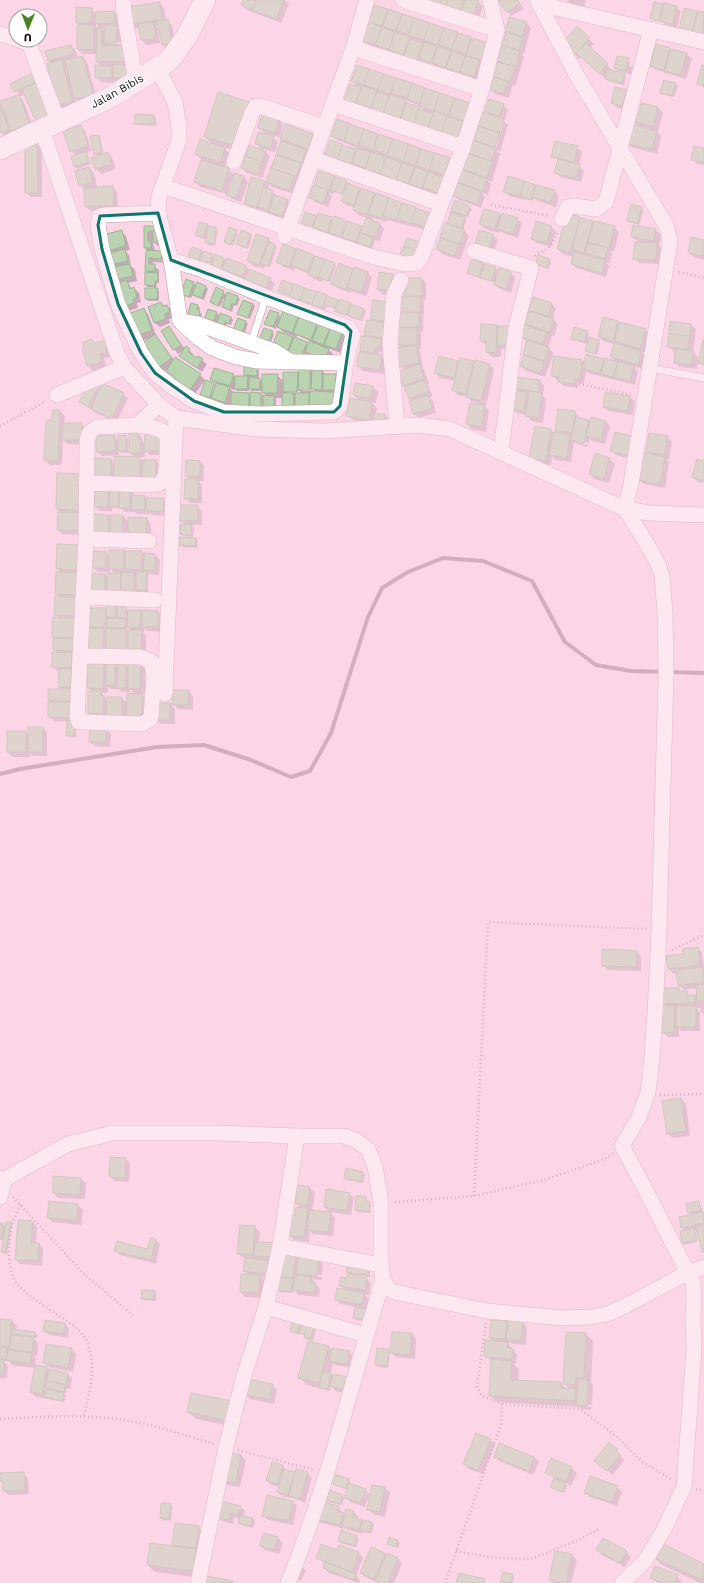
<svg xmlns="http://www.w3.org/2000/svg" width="704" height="1583" viewBox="0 0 704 1583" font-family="'Work Sans',sans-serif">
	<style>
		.shadow { fill: #0003; fill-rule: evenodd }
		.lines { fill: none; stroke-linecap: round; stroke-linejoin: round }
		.stream { stroke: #a47d8e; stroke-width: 4 }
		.building { fill: #bad3b0; stroke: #9fb596 }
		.lane-casing { stroke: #be99a9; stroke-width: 8 }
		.street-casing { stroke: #be99a9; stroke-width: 16 }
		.secondary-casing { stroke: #be99a9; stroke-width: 22 }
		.path { stroke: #a48794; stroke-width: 2.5; stroke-dasharray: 1 3; stroke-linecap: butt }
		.lane { stroke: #fff; stroke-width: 7 }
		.street { stroke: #fff; stroke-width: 15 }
		.secondary { stroke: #fff; stroke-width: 21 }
		.marked { fill: none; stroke: #0f766e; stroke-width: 3; stroke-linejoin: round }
		.labels { text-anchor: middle; stroke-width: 3.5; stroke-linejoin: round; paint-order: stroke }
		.street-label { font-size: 11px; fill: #1a0d13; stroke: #fff }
	</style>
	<rect width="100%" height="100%" fill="#fcd5e6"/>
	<!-- shadow -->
	<g class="shadow">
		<polygon points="244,0 285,0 289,4 281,23 247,10 242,5"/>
		<polygon points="433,0 476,0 483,6 478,21"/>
		<polygon points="499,0 518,0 524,9 511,16"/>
		<polygon points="567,0 586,0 584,8 571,5"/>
		<polygon points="159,3 164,8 166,21 172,25 176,48 167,49 163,45 159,25 156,26 158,28 160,43 146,45 142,40 140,28 135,28 130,24"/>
		<polygon points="663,5 664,7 676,7 681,11 677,28 666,25 661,21 661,22 653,20 651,18"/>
		<polygon points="375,6 487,44 486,64 479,62 483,66 478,81 464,75 463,76 421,65 367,44 362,39"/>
		<path d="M91 9 95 13 114 12 119 17V27H117L121 31V42H109V44H121L130 67 118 83 116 81V83L101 82 96 77 101 66 97 62V54H82L78 49V26H80L77 22ZM96 23 101 28 98 30 96 28ZM102 28H106V32Z"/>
		<polygon points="696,12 698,14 699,12 704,13 704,37 680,30"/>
		<polygon points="526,23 531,28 524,54 521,53 524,57 515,86 513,85 509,98 495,94 491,89 507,32 506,31"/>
		<polygon points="577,28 594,44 589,48 612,70 611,71 624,74 626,76 624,85 608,81 581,57 579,59 563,43"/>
		<polygon points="71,46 76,51 78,58 83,57 87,62 97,99 80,104 74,97 76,106 62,109 57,105 52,64 48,60"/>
		<polygon points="657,46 670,49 672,51 672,50 687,54 692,59 686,79 656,70 651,66"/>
		<polygon points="628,59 630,61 629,66 637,68 637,77 617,70 615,68"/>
		<path d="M357 66 469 104 461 143 350 104 359 88 352 80ZM405 100 420 106 427 113 409 105Z"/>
		<polygon points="704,67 704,88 698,83"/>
		<polygon points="35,73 44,85 19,97 23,100 34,129 17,136 11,130 13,135 6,137 0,131 0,105 4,110 2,102 19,95 12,84"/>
		<polygon points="675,84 678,86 674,97 663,94 661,92"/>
		<polygon points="626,91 631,95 627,110 617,108 612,103"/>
		<polygon points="248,103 256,110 242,153 223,147 229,153 224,168 228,169 234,175 244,177 248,182 241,202 232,199 227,194 200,187 195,182 202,160 196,154 213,145 205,137"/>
		<polygon points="642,104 658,108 663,113 658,131 654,130 661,136 657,154 631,147 626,142 639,127 632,121 639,115"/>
		<path d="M503 105 508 110 504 121 508 125 500 151 496 150 500 154 492 182 487 180 491 184 488 195 481 192 485 196 481 208 459 200 454 196 463 171 468 173 464 169 473 156 469 152 478 143 474 139 483 113 490 116 486 111ZM502 121H504L495 152H493Z"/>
		<polygon points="154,116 156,118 156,126 137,125 135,123"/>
		<polygon points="279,119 283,124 280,137 271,135 278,142 275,152 262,149 270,156 262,178 247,173 242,168 263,151 256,143 266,135 259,128"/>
		<polygon points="338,120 450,159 454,164 449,179 441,176 448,183 443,197 330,161 330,142 357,151 358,148 337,140 332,136"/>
		<polygon points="286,125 313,135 318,140 313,153 306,151 310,155 306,167 301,165 305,169 294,194 272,187 269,184 268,190 273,191 277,197 287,200 291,204 287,220 250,208 245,203 264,182 266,184 276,156 282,158 277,153 285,144 281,139"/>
		<polygon points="80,127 85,131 92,151 86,153 91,164 77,169 75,167 76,156 71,151"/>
		<polygon points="98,136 100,138 104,155 108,153 112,158 116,169 101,174 96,169 98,157 95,154"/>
		<polygon points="37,145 42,150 42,197 31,197 26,192"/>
		<polygon points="577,147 582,152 579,166 584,171 581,182 560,177 556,172 559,161 553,156"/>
		<polygon points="704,149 704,165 697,164 692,159"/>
		<polygon points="89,168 94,173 97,187 93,188 112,187 117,192 118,209 91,211 86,207 85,190 80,185"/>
		<polygon points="319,172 346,182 348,185 430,214 430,231 387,220 386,222 373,218 372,221 380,224 384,228 380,241 375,240 372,249 346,240 345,241 319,231 314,227 304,225 302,222 315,216 317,218 319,214 333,220 346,222 363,229 367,218 358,215 354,210 354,208 346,205 342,201 344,195 335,192 334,194 328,192 332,196 328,207 315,202 310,197 319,189 315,184"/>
		<polygon points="524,182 554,191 559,196 556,207 538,201 534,198 533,201 525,199 524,200 509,196 505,191"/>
		<polygon points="470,207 472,209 468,217 462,215 466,220 463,230 469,236 460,260 442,254 437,249 446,225 452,227 448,223 457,215 452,210"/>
		<polygon points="641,208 643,210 640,225 630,222 628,220"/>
		<polygon points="499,214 502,217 517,219 522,223 518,238 503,233 500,231 500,233 485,229 480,224"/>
		<polygon points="568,215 592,222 594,224 614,227 619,232 614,252 609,250 612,254 610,263 606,262 609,266 606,277 576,268 572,264 574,257 563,254 558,249"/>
		<polygon points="207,225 218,230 215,246 208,245 206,243 207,235 205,239 197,235"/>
		<polygon points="634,226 656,230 661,235 659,246 662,249 661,264 639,263 634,258 639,243 632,236"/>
		<polygon points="145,227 158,227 162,246 158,246 153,241 155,252 161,252 166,263 153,262 153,265 159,270 159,283 157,283 156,289 159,291 159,301 148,301 146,299 154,287 148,287 146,285 150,273 146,270 147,250 145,247"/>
		<polygon points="551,227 556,231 551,247 537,243 532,239"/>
		<polygon points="121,231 126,236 130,250 125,251 129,255 131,266 135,270 137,281 128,283 132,289 134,288 139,293 141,302 137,303 138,308 128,311 116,279 108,250"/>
		<polygon points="236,231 238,233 233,246 227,244 225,242"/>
		<polygon points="480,231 493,235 498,240 493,254 480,250"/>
		<polygon points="250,235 252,237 248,249 237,244"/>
		<polygon points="268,239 277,247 270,267 265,265 264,269 253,266 248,261"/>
		<polygon points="704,241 704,260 694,257 689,253"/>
		<polygon points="295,250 334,264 336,266 330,282 323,280 322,282 314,279 309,274 295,268 294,271 282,266 278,262"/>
		<polygon points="202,251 204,254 205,252 215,257 224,259 227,261 246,267 250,270 270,279 275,284 271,292 228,273 223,269 223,270 214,267 212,264 208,262 207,265 201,261 200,262 189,257"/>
		<polygon points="549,260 551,262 549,269 537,264"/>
		<polygon points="483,264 485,266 496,268 499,271 511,273 515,278 511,293 500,289 495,285 496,283 471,275 468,273"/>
		<polygon points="340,265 368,273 372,278 366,296 351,291 350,293 337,288 333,284"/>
		<polygon points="392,275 397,280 395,296 382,294 378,289"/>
		<polygon points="422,279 426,284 426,300 422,300 424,302 423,332 419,332 421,334 421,349 419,349 420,351 423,368 422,368 424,370 429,383 427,384 433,396 429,398 433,401 436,413 418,418 414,414 412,401 409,398 407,388 404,385 405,370 401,366 402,348 397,344 401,329 399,327 403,314 403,298 408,298 405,295"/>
		<polygon points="187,280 194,283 197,286 206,287 208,289 204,300 196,297 193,294 191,298 181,295"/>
		<polygon points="279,291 317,292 339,302 340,300 364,309 366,311 362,321 338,313 336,309 326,306 325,310 281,293"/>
		<polygon points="223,292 227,295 238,297 240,299 237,306 234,305 232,312 223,307 225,299 224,298 220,307 211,302"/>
		<polygon points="161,303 165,307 167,306 172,310 174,317 169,319 170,323 160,327 155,323"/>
		<polygon points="388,303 387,342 382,341 385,344 384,353 379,352 378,355 382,356 386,360 385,374 363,371 358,366 363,337 369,338 366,335 375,323 371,319"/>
		<polygon points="253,304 255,306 250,319 239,314"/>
		<polygon points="552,304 556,309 553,319 558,324 554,336 552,335 548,348 554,353 545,377 526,371 521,366 528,342 522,337 529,312 535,314 530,310"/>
		<polygon points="198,306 200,308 199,312 202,314 200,320 190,317"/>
		<polygon points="143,309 148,314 156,335 155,335 174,360 175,358 200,375 205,380 193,397 176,378 166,370 162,373 157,368 152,337 141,341 136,336"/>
		<path d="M271 311 282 317 297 318 318 327 343 332 347 337 341 353 327 348 333 354 329 364 309 354 306 362 278 351 292 338 294 340 295 337 283 332 277 326 276 329 266 324ZM297 335 310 341 308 345 296 339Z"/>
		<polygon points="216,313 220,316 221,314 231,317 233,320 231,325 227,324 225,329 207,323"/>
		<polygon points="604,318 618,322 620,324 645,330 650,334 645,353 641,352 646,356 642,369 633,366 638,371 635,385 588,373 586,370 584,384 578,383 578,388 564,386 559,380 557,380 552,375 582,361 585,364 603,360 605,362 616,362 611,357 614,344 603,341 599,337"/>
		<polygon points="246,322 248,324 244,335 237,332"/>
		<polygon points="482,325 511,327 515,349 501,349 501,357 492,357 487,352 487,346 481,341"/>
		<polygon points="691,325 696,329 693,352 698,357 697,369 679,367 675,362 676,351 673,351 668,346"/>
		<polygon points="169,327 185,349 189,350 194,355 193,356 197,359 202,360 207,364 202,372 180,356 184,350 178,354 174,349"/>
		<polygon points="265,329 274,334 270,345"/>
		<polygon points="574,329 587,332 589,334 588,338 598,341 600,343 597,355 586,351 588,344 574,340 572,338"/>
		<polygon points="91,340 95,344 107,341 114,351 109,352 110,357 104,358 106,367 93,371 88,366 83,348"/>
		<polygon points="457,362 460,364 473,362 475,364 490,365 494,369 486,405 472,402 468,397 458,395 453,390 456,381 440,378 436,373"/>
		<path d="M245 367 257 368 259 370V379L263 382 277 375 284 382 297 373 300 376 310 370 313 373 322 370 326 375H335L337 378V392H331L338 398 337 414 285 409 283 398H276V410H236L230 405V407L217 403 212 398 210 399 215 384H216L212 379 233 375 235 377H245ZM230 388 234 390 235 388 237 391H249V388L252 391H263L267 397 263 396 261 394 251 396 248 394 234 393ZM303 389H315V391H303ZM287 391H300V393H287Z"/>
		<polygon points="540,381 544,386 543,396 546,399 543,423 531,421 527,415 517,413 512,409 520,392 516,388"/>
		<polygon points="356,384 373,387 378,392 376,403 370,402 377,408 375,415 384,415 387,417 387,423 373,424 352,420 348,415 360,401 354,395"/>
		<polygon points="98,387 101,389 123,394 128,398 117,422 96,413 80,402"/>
		<polygon points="606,394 630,397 635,402 633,415 609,411 604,407"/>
		<polygon points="470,404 482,406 483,404 489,411 486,432 471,429 467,424"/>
		<polygon points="60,411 65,416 64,424 81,424 86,429 85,445 68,444 63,440 62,465 50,465 45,460 53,421"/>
		<path d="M574 412 579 417V419L589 421 591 423 605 421 610 426 605 444 592 441 590 439 588 447 577 444 574 442 571 462 555 460 552 456 551 465 535 462 530 457 535 427 551 430 554 434H560L556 430ZM576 440 589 443 588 445 576 442Z"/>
		<polygon points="616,433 635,460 616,455 611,451"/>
		<polygon points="138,434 142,438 143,442 146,445 146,434 165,455 150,455 145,450 145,457 139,457 143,461 156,461 161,466 161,483 98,481 111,460 115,464 135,458 130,452"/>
		<polygon points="114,436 119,441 125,436 128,439 128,453 121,453 119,451 119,455 102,456 97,451"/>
		<polygon points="667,437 672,442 669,460 666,459 669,462 665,488 644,484 639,480 651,455 647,452"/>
		<polygon points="596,455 610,459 615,464 609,483 594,479 590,474"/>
		<polygon points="200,462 204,466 204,481 198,481 202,485 202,503 190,503 185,498 191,480 186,476"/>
		<polygon points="704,462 704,483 698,482 693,477"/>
		<polygon points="58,474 86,519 85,535 62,534 58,530 61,513 57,509"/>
		<polygon points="108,490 111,492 111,490 130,490 135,496 163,499 168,504 168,516 152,515 150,513 149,514 137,514 135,512 125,512 121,508 112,508 112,511 100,511 95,506"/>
		<polygon points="197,506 202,511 202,525 191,525 194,528 193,537 183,536 181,534 186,526 181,520"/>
		<polygon points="108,516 111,519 123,516 129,523 147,519 151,524 151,542 96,538"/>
		<polygon points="196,539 198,541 197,548 183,547 180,545"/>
		<polygon points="79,546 76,738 69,737 67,735 68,722 54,721 49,717 51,703 49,700 62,690 59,687 60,671 57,671 53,666 57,653 54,650 56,639 53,636 59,618 55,614 60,597 56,593 61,573 57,569"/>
		<path d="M123 551 126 554 142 552 144 554 155 555 160 560 159 575 148 574V592H138V600L96 597 105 575 108 578V572H98L93 567 94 552 106 553 110 557ZM110 569 116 574H110Z"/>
		<path d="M116 606 118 608H126L128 611H140L143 614 158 612 163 617 162 632 148 631 145 628 144 632H142L146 636V654H93L91 629 88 626 105 609 107 611ZM127 626 132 631 129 633 126 630H127Z"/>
		<path d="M107 662 125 664 129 668 140 664 145 669V693H140L147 700 146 722 93 718 89 713 92 692 88 688 103 663 107 666ZM108 686 111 689H119L122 692H130V689L135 695 128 704 122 698 107 701 102 693H108Z"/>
		<polygon points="188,691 193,696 193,710 178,709 173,704"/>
		<polygon points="170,704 175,709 175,724 161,724 156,720"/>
		<polygon points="43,728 47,732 47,756 33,756 30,753 30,757 12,757 8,752 26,732 29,735"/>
		<polygon points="106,729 111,734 110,747 95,746 90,742"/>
		<polygon points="698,948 702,953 704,966 704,1014 700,1011 701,1008 696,1008 700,1012 700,1031 681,1031 679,1028 679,1037 668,1037 664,1033 667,1007 663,1003 679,989 682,992 686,992 690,996 695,996 698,999 698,988 684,990 679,985 677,973 674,974 669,969 684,955"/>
		<polygon points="636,952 641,956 641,971 608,970 603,965"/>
		<polygon points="681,1099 686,1104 690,1136 673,1138 668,1134"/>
		<polygon points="126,1159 130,1163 129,1182 115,1181 110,1176"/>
		<polygon points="347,1169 363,1173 365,1175 363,1183 347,1180 345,1178"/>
		<polygon points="81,1179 86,1183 85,1199 58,1198 54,1193"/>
		<polygon points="297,1187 310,1188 315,1193 312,1211 330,1213 335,1218 333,1236 313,1234 310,1231 309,1242 294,1240 289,1235 301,1208 296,1203"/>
		<polygon points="349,1194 354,1198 351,1215 329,1212 325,1207"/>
		<polygon points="366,1198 367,1203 371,1205 370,1213 358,1212 356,1210"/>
		<polygon points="50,1202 78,1205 83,1210 81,1225 53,1222 48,1218"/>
		<polygon points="699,1202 704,1214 704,1253 700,1242 699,1242 696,1230 694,1230 697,1242 685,1245 683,1243 681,1232 685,1231 682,1227 692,1215 689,1213"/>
		<polygon points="33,1222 37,1227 36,1244 39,1244 43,1249 42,1266 20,1264 16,1259"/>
		<polygon points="10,1223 12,1225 7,1255 2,1252 4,1240 0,1240 0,1224 3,1224 6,1227"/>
		<polygon points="255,1227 260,1232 259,1243 280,1262 267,1261 272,1266 271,1278 261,1277 265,1281 264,1298 245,1297 241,1292 249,1275 244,1271 246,1258 243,1258 238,1253"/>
		<polygon points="156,1240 160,1245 156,1264 120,1255 115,1251 147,1250"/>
		<polygon points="284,1251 319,1260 323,1264 322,1275 301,1273 301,1275 322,1277 322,1280 312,1279 320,1289 319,1297 299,1295 294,1290 293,1293 280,1292 278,1290 283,1279 280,1276"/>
		<polygon points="368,1269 370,1272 370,1277 349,1274 347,1272"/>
		<polygon points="366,1279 371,1283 369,1295 364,1294 369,1299 367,1309 363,1308 367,1312 366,1321 356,1320 354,1318 356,1307 341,1304 336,1299 345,1290 340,1286"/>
		<polygon points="154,1292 156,1294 156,1301 145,1300 143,1298"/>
		<polygon points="293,1319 316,1328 313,1341 308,1340 306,1338 306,1336 300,1333 300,1334 293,1333 291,1331"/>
		<polygon points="0,1320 12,1321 17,1326 16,1330 35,1332 37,1335 37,1338 33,1338 38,1343 37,1356 33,1356 36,1359 35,1366 67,1374 72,1378 70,1389 67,1388 66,1393 62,1392 66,1396 64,1402 36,1397 31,1392 36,1368 12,1365 9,1361 3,1361 8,1366 7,1378 0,1378"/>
		<polygon points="506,1322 509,1324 522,1323 527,1327 526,1345 512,1344 510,1342 510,1343 508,1343 517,1355 516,1363 513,1363 519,1369 518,1381 561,1383 566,1389 570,1389 564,1383 586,1334 593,1341 591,1383 593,1385 592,1405 582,1404 582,1406 591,1407 591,1410 582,1409 580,1407 497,1402 490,1395 492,1361 485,1356 494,1342 490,1338"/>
		<polygon points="65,1324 69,1329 68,1338 49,1335 44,1331"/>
		<polygon points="412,1334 416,1339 415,1359 396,1357 391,1353"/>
		<polygon points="328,1347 332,1351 349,1352 354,1357 352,1368 335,1365 333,1363 331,1374 350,1394 336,1391 331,1386 330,1391 307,1385 299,1377"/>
		<polygon points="71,1349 76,1354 73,1372 48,1367 44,1363"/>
		<polygon points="388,1350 390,1352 388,1368 378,1367 376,1365"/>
		<polygon points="272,1385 277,1390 274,1404 250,1399 245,1394"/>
		<polygon points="192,1394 235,1427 196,1419 188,1412"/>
		<polygon points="490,1440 495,1445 483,1474 469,1469 465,1464"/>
		<polygon points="500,1444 534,1457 539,1462 533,1475 499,1461 495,1456"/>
		<polygon points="609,1444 621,1455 620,1456 624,1460 613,1475 596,1461"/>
		<polygon points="228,1453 241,1455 246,1460 240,1487 227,1485 222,1480"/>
		<polygon points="552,1459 572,1468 577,1473 571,1486 564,1482 567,1486 564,1493 552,1487 555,1479 546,1472"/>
		<polygon points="283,1466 287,1471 296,1475 307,1473 312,1478 305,1503 293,1498 283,1497 278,1492 279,1487 272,1485 267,1481"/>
		<polygon points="23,1473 28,1478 29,1494 8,1495 4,1491 3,1483 1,1481"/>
		<polygon points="348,1480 350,1482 350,1484 365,1490 370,1494 365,1507 350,1502 346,1497 348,1490 334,1485 332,1483"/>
		<polygon points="373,1486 385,1488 390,1493 385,1517 373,1514 369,1510"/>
		<polygon points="617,1487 622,1492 617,1506 590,1497 586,1492"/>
		<polygon points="342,1495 344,1498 342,1505 325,1501 323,1499"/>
		<polygon points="292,1502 297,1506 293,1525 268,1520 263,1515"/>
		<polygon points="170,1504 172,1507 171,1521 163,1520 161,1518"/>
		<polygon points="240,1507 245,1511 243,1517 253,1519 255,1521 253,1528 241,1525 239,1523 240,1519 234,1517 233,1524 222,1521 217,1516"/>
		<polygon points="338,1507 345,1516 353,1512 358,1516 357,1520 363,1522 372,1523 374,1525 371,1534 364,1532 364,1534 348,1530 345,1527 345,1529 321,1523 316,1518"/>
		<polygon points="198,1527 203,1532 201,1576 234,1583 201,1583 202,1578 155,1572 148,1565 177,1548 173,1544"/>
		<polygon points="264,1534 278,1538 283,1543 279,1554 265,1550 261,1546"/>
		<polygon points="357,1537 359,1539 356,1547 341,1543 339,1540"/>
		<polygon points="398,1541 400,1543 398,1548 388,1544"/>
		<polygon points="597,1550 626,1552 631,1557 625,1567 602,1555"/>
		<polygon points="338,1552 358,1553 363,1558 356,1576 360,1580 359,1583 329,1573 324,1568 325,1564 317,1557"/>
		<polygon points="556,1552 572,1555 577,1560 571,1583 553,1583 550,1580"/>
		<polygon points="384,1554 387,1556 398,1559 402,1563 394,1583 379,1583 365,1577 361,1573"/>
		<polygon points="655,1558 704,1565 704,1583 700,1583 662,1565"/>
		<polygon points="298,1565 306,1570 301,1581 295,1578"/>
		<polygon points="512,1575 514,1577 513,1583 503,1583 501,1582"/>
		<polygon points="677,1576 682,1581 681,1583 658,1583 651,1578"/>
	</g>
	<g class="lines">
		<!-- stream -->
		<polyline class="stream" points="0,774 20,769 157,747 204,745 251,760 291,777 310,771 331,733 368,617 382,588 408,572 443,558 483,561 532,581 565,642 596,665 631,671 704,673"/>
	</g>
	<!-- building -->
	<g class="building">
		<polygon points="243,0 256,0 252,10 241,5"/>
		<polygon points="256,0 284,0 276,19 252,10"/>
		<polygon points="432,0 448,0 445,6 431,1"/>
		<polygon points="448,0 464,0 460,12 446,6"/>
		<polygon points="465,0 479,0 473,17 460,12"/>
		<polygon points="498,0 517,0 520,4 506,12"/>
		<polygon points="160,2 162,20 129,24 127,7"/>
		<polygon points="654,2 663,4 659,21 650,18"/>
		<polygon points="664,3 677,6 673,24 660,21"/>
		<polygon points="374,5 388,9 382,26 368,22"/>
		<polygon points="76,7 92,8 91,23 76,23"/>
		<polygon points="684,8 697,11 692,33 679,30"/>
		<polygon points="389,9 402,14 396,31 383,26"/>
		<polygon points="114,11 115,23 95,24 95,12"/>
		<polygon points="698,11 704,12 703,34 693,32"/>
		<polygon points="402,14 415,18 409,35 396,30"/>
		<polygon points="509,17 527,22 522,37 505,31"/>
		<polygon points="415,18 430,23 424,40 409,35"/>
		<polygon points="168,19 172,43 162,45 157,21"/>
		<polygon points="153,22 156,38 141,40 138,24"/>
		<polygon points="368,22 382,27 375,45 361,40"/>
		<polygon points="430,23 444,28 438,45 424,40"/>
		<polygon points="77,25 94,25 94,50 77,49"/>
		<polygon points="105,25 117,26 116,43 104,43"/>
		<polygon points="577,26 590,38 574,55 562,43"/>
		<polygon points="97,27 102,27 102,45 126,46 125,62 96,62"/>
		<polygon points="382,27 395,32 389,49 375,45"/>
		<polygon points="444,28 458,32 452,49 438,44"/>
		<polygon points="395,32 410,37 403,55 389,50"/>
		<polygon points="506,32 523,38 519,50 502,45"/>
		<polygon points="458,33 471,37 466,54 452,49"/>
		<polygon points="472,38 487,43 481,60 466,55"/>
		<polygon points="410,39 423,43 416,61 404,56"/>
		<polygon points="424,42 437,46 431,63 418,58"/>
		<polygon points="586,43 608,64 599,74 576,53"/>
		<polygon points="656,44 670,48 664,70 650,66"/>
		<polygon points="71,45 74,54 48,61 45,51"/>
		<polygon points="502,45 520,52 515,67 497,61"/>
		<polygon points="438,46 451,51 445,68 432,63"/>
		<polygon points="671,49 687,53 681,75 665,71"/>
		<polygon points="452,51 465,56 459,72 446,68"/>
		<polygon points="83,56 93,95 74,99 65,60"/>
		<polygon points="465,56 479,60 474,77 460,72"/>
		<polygon points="617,56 629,58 625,71 614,68"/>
		<polygon points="62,60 72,102 56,105 47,63"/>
		<polygon points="497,62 515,67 510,82 493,76"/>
		<polygon points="95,65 112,66 112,78 95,78"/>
		<polygon points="113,65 130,65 129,79 113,78"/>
		<polygon points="357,65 369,69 364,85 351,81"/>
		<polygon points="702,65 704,66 704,85 697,84"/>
		<polygon points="369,69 384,74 378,90 364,85"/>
		<polygon points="607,69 625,73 622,83 605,79"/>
		<polygon points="36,71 40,80 14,92 10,84"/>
		<polygon points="384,74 396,78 390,94 378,90"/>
		<polygon points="494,77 508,82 504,94 489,89"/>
		<polygon points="396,78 412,83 407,98 391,93"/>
		<polygon points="664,80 676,83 672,96 660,93"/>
		<polygon points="36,83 50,116 36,122 22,89"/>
		<polygon points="412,83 425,88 419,103 407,99"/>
		<polygon points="350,84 361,87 355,104 344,100"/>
		<polygon points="362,86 377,91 371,108 356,103"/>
		<polygon points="615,87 627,90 622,106 611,103"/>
		<polygon points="425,88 440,93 433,111 419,106"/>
		<polygon points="218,92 249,102 235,146 204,137"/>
		<polygon points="377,92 389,96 383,113 371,109"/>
		<polygon points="440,93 455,98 448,116 434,110"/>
		<polygon points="19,95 30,125 11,131 0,101"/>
		<polygon points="390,95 406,100 400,118 383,112"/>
		<polygon points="455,98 470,103 464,121 449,116"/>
		<polygon points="489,99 504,104 499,116 485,111"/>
		<polygon points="406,103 420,107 414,123 401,118"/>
		<polygon points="641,103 658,107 653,127 631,121 633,113 639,114"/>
		<polygon points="0,105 9,130 1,133 0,131"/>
		<polygon points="419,109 433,114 428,128 414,123"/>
		<polygon points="434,111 447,116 441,133 428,129"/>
		<polygon points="483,112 504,119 499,133 478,125"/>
		<polygon points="135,114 154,115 154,124 134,124"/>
		<polygon points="262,114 279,119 275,133 258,128"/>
		<polygon points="447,116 463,121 457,139 441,134"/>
		<polygon points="337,119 350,124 344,141 331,136"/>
		<polygon points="285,124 313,134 308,149 280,139"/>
		<polygon points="350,124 364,129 358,146 344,141"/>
		<polygon points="630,124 657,131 652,149 625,143"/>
		<polygon points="81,125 88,146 70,152 63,131"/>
		<polygon points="478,126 500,133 495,147 473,140"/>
		<polygon points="364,129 378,134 373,150 359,145"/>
		<polygon points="258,132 274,136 271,148 255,144"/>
		<polygon points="379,134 393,139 387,155 373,150"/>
		<polygon points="99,135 102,152 94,154 90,136"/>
		<polygon points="200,139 225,148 220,163 195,154"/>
		<polygon points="393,139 409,144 403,161 387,155"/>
		<polygon points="330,140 342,144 337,160 324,157"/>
		<polygon points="473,140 496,149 491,161 468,153"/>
		<polygon points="281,141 306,150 302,163 276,154"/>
		<polygon points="555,141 578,146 574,162 551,157"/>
		<polygon points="25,144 37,144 38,193 25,193"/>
		<polygon points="409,144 421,149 415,165 403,161"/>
		<polygon points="249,145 266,151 262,162 245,156"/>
		<polygon points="342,145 356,149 351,164 337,159"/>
		<polygon points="694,146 704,148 704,162 691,160"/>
		<polygon points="357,148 371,152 366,168 352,163"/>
		<polygon points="421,149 435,153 429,170 416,165"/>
		<polygon points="86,151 90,162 74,167 71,156"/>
		<polygon points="108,152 112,164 95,170 91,158"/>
		<polygon points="371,152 386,157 380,174 365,169"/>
		<polygon points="435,153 450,158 444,175 429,170"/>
		<polygon points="468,154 493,162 487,178 463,169"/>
		<polygon points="276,155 301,163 296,176 271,168"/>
		<polygon points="245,156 262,162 258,174 241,168"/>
		<polygon points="386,157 402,163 396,180 380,174"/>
		<polygon points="558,159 580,165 576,178 554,173"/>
		<polygon points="201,160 229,168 222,191 194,182"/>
		<polygon points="402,163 414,167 408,184 396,180"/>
		<polygon points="89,167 93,182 79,186 75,171"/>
		<polygon points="415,167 428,172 422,188 409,184"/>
		<polygon points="271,168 294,176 289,190 266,182"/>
		<polygon points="462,170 487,179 483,191 458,182"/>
		<polygon points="319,171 334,176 329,190 314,185"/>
		<polygon points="428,172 444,178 438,193 423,188"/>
		<polygon points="234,173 244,176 236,198 226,195"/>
		<polygon points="334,176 347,181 342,194 330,190"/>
		<polygon points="508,176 524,181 520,196 503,192"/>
		<polygon points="251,177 265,181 257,207 244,204"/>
		<polygon points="524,181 535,185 531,200 520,196"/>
		<polygon points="347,183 360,188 354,205 341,201"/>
		<polygon points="458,183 481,191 477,204 453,196"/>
		<polygon points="313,185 328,190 324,203 309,198"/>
		<polygon points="536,185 555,190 551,202 532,197"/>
		<polygon points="113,186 114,205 85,207 84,188"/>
		<polygon points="263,187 273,190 268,210 257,207"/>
		<polygon points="361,188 375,193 367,215 353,210"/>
		<polygon points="376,193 389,198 382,218 368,214"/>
		<polygon points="274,195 287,199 283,216 269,212"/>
		<polygon points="389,198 402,203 396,220 383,216"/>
		<polygon points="455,200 470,206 466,216 451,211"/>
		<polygon points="402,203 416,207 411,224 397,219"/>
		<polygon points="631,204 642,207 638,223 627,221"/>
		<polygon points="416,208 430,213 425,227 411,222"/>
		<polygon points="484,209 500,213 495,229 479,224"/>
		<polygon points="305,212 316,216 312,226 301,223"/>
		<polygon points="451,212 465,217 461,228 447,223"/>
		<polygon points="318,213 332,217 327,232 313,227"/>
		<polygon points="502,213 518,218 513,234 497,229"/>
		<polygon points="567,213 580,217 570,253 557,249"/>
		<polygon points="334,216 347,221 341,237 328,232"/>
		<polygon points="366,218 380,223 375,237 361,233"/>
		<polygon points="580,218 593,221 584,253 572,249"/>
		<polygon points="347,221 362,226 356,242 342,237"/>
		<polygon points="536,221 552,226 547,243 531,239"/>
		<polygon points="594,221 615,226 609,248 588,242"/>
		<polygon points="200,222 208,224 203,238 195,235"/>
		<polygon points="445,223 465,230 460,244 440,237"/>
		<polygon points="633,225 656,229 654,241 631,237"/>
		<polygon points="144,226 158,226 158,242 153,242 153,231 148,232 148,241 151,241 151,248 144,248"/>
		<polygon points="208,226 216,227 214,244 205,243"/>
		<polygon points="229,227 237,230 231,245 224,242"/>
		<polygon points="122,230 126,246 107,251 103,235"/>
		<polygon points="241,230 251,234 246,248 236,244"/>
		<polygon points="479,230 493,234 489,250 475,246"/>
		<polygon points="360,233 373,238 370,247 357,243"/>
		<polygon points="256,234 269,238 259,265 247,261"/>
		<polygon points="691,237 704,240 704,256 688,253"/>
		<polygon points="407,238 420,242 417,251 404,246"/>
		<polygon points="440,238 459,244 455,256 436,249"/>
		<polygon points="269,242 275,245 268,266 261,263"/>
		<polygon points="635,242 657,243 656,260 633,259"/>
		<polygon points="588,243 608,248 605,259 585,253"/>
		<polygon points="283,244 296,249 289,267 276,262"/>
		<polygon points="403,246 416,251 413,262 399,258"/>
		<polygon points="192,247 202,250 198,261 188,257"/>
		<polygon points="297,248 314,255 308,271 291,265"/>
		<polygon points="125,249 128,261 111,265 109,253"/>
		<polygon points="146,250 162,251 161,259 149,258 149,264 155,264 155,271 145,271"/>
		<polygon points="204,251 213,254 210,263 206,261 205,264 200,261"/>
		<polygon points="574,252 605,260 602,273 571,264"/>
		<polygon points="215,254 224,258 221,269 211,265"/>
		<polygon points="538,255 550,259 547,268 536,264"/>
		<polygon points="315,256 325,259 318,278 308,275"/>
		<polygon points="227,258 247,266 242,277 222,269"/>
		<polygon points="325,259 335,263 328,281 318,277"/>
		<polygon points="472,259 483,263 479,277 467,273"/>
		<polygon points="339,263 353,269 346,289 331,284"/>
		<polygon points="130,264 133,276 115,280 113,267"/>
		<polygon points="484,264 496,267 492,281 480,278"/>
		<polygon points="354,267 368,272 361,292 347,287"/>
		<polygon points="499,268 511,272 506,289 494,285"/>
		<polygon points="249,269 271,278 266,288 245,279"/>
		<polygon points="145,272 158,273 158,281 155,281 155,286 145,285"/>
		<polygon points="379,272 393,274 390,291 377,289"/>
		<rect x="404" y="278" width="18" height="18"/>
		<polygon points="186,279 194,282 189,297 178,293 182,290"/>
		<polygon points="127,280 130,289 134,287 137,297 133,299 134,303 122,307 115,284"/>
		<polygon points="282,280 294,284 290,296 278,291"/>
		<polygon points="197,282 206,286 202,298 192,295"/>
		<polygon points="294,284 305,288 300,300 289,296"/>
		<polygon points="216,287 224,291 218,306 210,302"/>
		<polygon points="145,288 158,288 157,299 145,299"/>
		<polygon points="305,288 317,292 312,304 300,300"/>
		<polygon points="317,291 327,295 323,308 312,305"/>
		<polygon points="227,292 238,296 235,305 232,303 230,310 222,307"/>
		<polygon points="327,296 338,300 335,308 324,305"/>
		<rect x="402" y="297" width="18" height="15"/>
		<polygon points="533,297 552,303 548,316 529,310"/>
		<polygon points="339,299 351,303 346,315 334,311"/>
		<polygon points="243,300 253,304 248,318 237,314"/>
		<polygon points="373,300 388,302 385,321 370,319"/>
		<polygon points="161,302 163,306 167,305 170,312 165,314 166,319 154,323 148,307"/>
		<polygon points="191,303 198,305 197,310 200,311 198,319 187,316"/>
		<polygon points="351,304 364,309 360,320 347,315"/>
		<polygon points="144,308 152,330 135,337 126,315"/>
		<polygon points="208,309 217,312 213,324 204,321"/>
		<polygon points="270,310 279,313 273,327 264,324"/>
		<polygon points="283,311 298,317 292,333 277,327"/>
		<polygon points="529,311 554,319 550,332 525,324"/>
		<polygon points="220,313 231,317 229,324 225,322 223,328 216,326"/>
		<rect x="398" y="313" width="21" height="14"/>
		<polygon points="299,317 317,324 311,340 293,333"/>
		<polygon points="603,317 618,321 613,341 598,337"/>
		<polygon points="238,318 246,321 242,334 233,330"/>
		<polygon points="367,320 385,323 383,338 364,335"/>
		<polygon points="670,321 691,324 690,336 669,334"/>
		<polygon points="620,322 646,329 640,349 614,341"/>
		<polygon points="319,324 330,328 323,345 312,340"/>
		<polygon points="481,324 497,325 496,353 486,352 486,341 480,341"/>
		<polygon points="524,325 547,332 543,344 520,337"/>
		<polygon points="169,326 181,345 173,350 161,331"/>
		<polygon points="498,326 512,326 511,345 497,345"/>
		<polygon points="331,327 343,331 336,349 324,345"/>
		<polygon points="574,327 587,331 584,342 571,339"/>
		<polygon points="264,328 273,331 268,343 259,340"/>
		<rect x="396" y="328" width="21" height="17"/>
		<polygon points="278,331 293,337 287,352 272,347"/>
		<polygon points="155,334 172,358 156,369 139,345"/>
		<polygon points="669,334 690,336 688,349 667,347"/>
		<polygon points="362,336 381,339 380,348 374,348 374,353 360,351"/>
		<polygon points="294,337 307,342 301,358 288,353"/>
		<polygon points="589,337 599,340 595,354 585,351"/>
		<polygon points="92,339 93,343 108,340 110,346 105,348 106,352 100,354 102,362 87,366 82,348 84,347 83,342"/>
		<polygon points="527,340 549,347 545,361 523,354"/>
		<polygon points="703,340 704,340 704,365 698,363"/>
		<polygon points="309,341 329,349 325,360 305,352"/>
		<polygon points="614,343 641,351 638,365 610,357"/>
		<polygon points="416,345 419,363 400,367 396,348"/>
		<polygon points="186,346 190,349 188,352 197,358 198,356 203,359 197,368 179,356"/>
		<polygon points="675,349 694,351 692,365 674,363"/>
		<polygon points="359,352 382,355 380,370 357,366"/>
		<polygon points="586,354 604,359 600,373 582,368"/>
		<polygon points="524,355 544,362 540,373 520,366"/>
		<polygon points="439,356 458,361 454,378 434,373"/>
		<polygon points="554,356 582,360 580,380 574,379 573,384 558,382 559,377 551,376"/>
		<polygon points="175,357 201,374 188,393 172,382 175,377 166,371"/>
		<polygon points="460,358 474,361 466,394 452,390"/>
		<polygon points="605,358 618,362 613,377 601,374"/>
		<polygon points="475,360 490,364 481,401 466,397"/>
		<polygon points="618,362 634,366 630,381 614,377"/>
		<polygon points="419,364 424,378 403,386 398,372"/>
		<polygon points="244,366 257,367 257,376 244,375"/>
		<polygon points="214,368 234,374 230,386 210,380"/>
		<polygon points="299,369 310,369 310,390 298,390"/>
		<polygon points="312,369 322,369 322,390 311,389"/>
		<polygon points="283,372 298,372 297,392 283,392"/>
		<polygon points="262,374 278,374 277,393 262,393"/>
		<polygon points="323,374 336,374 335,390 323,390"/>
		<polygon points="235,376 248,376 247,389 234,389"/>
		<polygon points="249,377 260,378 260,389 249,389"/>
		<polygon points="516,377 540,380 538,392 514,388"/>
		<polygon points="205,380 214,383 210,398 200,395"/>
		<polygon points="425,380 429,391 409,399 404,387"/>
		<polygon points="90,382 99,386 88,407 79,402"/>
		<polygon points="102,383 124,393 112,419 91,409"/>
		<polygon points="216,383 230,387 225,403 211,398"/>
		<polygon points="355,383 373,386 371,399 353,395"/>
		<polygon points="514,390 527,392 524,411 511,409"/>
		<polygon points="310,391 334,392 333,410 309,409"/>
		<polygon points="529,391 542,393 538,418 525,416"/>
		<polygon points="231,392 249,393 249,407 231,406"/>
		<polygon points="250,392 261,393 261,408 250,408"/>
		<polygon points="605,392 630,396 628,411 603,407"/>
		<polygon points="282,393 294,393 293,408 282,408"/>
		<polygon points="295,393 309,393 309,409 295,408"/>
		<polygon points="263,395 274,396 274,408 263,408"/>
		<polygon points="428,395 432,408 413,414 409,401"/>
		<polygon points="350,398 372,402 369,420 346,416"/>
		<polygon points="470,403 485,405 481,427 466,424"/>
		<polygon points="558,409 575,411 572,433 555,431"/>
		<polygon points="53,410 60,410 58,461 44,460 46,420 52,420"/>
		<polygon points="373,414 385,414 385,421 374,421"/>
		<polygon points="576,417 589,420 584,443 571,440"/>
		<polygon points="591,417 605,421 601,440 586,436"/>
		<polygon points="63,423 82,423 81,440 62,440"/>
		<polygon points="535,426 551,429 546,461 529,458"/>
		<polygon points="553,432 570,435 567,458 549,455"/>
		<polygon points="615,432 635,437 630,456 610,451"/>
		<polygon points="129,433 138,433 138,439 141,439 141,453 129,453"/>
		<polygon points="145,433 161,433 160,451 144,451"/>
		<polygon points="649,433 668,436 664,455 646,452"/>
		<polygon points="114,435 115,451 96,452 96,436"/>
		<polygon points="126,435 126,451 118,451 118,436"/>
		<polygon points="595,453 610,458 604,479 589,474"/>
		<polygon points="643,453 665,457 660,484 638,480"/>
		<polygon points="114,456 140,457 140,478 114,478"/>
		<polygon points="93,458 111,459 111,477 92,476"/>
		<polygon points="697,459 704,461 704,481 692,477"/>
		<polygon points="143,460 156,460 156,479 142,479"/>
		<polygon points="186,460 200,461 200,477 185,476"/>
		<polygon points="57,473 84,474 82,511 56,509"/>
		<polygon points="185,479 198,479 198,499 184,499"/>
		<polygon points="95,488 108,489 108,507 94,507"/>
		<polygon points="110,489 119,489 118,506 109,506"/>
		<polygon points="120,489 130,489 130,508 119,508"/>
		<polygon points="132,495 145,496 145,510 131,510"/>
		<polygon points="147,498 164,498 163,511 146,511"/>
		<rect x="180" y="505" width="18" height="16"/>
		<polygon points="58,512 82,513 81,531 57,530"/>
		<polygon points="91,514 109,515 108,535 90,534"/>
		<polygon points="111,515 123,515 122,536 110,535"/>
		<polygon points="128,517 147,518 146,537 128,537"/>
		<polygon points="181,524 192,525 191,535 180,534"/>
		<polygon points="180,537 196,538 195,546 179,545"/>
		<polygon points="57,544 79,545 78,570 56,569"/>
		<rect x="109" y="550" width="15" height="19"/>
		<polygon points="93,551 106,552 106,568 92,568"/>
		<polygon points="125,551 142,551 141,570 125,569"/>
		<polygon points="144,553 155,554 155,571 143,570"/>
		<polygon points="56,572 77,573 76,595 55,594"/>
		<polygon points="121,572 134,573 134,596 121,596"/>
		<polygon points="136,572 147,572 146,590 136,590"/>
		<polygon points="91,573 105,574 105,593 90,593"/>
		<polygon points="107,573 121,573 120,596 107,595"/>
		<polygon points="55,596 78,598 77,616 54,615"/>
		<polygon points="106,604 116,605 116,617 106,617"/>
		<polygon points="117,607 126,607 126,618 117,617"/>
		<polygon points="88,608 106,608 105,627 87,626"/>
		<polygon points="128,610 141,610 140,628 127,627"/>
		<polygon points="142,610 158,611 158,627 142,627"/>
		<polygon points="53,617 76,618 75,638 52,637"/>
		<polygon points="107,618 126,619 126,628 107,628"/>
		<polygon points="88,628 104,629 103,650 87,649"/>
		<polygon points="106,629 126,629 126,651 106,650"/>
		<polygon points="128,630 142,630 141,649 128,649"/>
		<polygon points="53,638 74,639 74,651 53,650"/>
		<polygon points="52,652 72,653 72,668 52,667"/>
		<polygon points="106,661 116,661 115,685 105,685"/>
		<polygon points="87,662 104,662 103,689 87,688"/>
		<rect x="117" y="663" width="9" height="25"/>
		<polygon points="128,663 141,663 140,689 128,689"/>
		<polygon points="59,669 71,669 71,687 58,687"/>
		<polygon points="48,689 71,689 71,701 48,700"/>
		<polygon points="173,690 189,690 188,705 172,705"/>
		<polygon points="88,691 101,691 101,696 104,696 103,714 88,713"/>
		<polygon points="127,693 143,694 141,718 126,717"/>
		<polygon points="107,697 122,697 122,717 106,716"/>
		<polygon points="48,702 73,702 72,718 48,717"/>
		<rect x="155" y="703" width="15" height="17"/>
		<polygon points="67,720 75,721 74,736 66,736"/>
		<rect x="28" y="727" width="15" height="25"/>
		<polygon points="90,727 106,728 106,743 89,742"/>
		<rect x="7" y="731" width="19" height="21"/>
		<polygon points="698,947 700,965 668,969 666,956 683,954 683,949"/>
		<polygon points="602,949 637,951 636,967 602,966"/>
		<polygon points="703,967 704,982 678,986 676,970"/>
		<polygon points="696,985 704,985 704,1001 697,1001"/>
		<polygon points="662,988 679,988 679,991 687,991 687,995 695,995 695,1003 662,1004"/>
		<polygon points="662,1006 674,1006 674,1033 663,1033"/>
		<rect x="676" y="1006" width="20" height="21"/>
		<polygon points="681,1098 686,1131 667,1134 662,1101"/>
		<polygon points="110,1157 126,1158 125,1178 109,1177"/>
		<polygon points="346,1168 363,1172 361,1182 344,1178"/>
		<polygon points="53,1176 81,1178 80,1195 53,1193"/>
		<polygon points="297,1185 310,1187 308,1205 295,1203"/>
		<polygon points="326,1189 350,1193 347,1211 324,1207"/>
		<polygon points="356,1196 366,1197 366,1201 370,1202 369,1212 355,1210"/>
		<polygon points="49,1201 78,1204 77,1221 47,1218"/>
		<polygon points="699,1201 701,1210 688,1213 686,1204"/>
		<polygon points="296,1207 308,1208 304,1237 288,1236 291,1215 295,1215"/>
		<polygon points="309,1210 331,1212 328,1232 307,1230"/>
		<polygon points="703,1212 704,1223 681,1228 679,1217"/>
		<polygon points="18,1220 33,1221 31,1243 39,1243 38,1261 15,1260"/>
		<polygon points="6,1222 11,1222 5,1253 1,1252"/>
		<polygon points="0,1223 3,1223 2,1238 0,1238"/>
		<polygon points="240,1225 255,1226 253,1255 237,1254"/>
		<polygon points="704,1225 704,1252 702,1252 696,1226"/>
		<polygon points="694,1228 697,1240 682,1243 680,1231"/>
		<polygon points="150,1238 156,1239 151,1260 114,1251 117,1241 147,1249"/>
		<polygon points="255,1242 277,1243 276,1257 254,1256"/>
		<polygon points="283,1250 297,1251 293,1278 279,1277"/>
		<polygon points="298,1257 319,1259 317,1276 296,1274"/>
		<polygon points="245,1258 268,1260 267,1274 243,1271"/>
		<polygon points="347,1266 369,1268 368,1275 346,1272"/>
		<polygon points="241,1274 260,1275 259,1293 240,1292"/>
		<polygon points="347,1274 367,1278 365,1290 339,1286 341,1277 346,1278"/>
		<polygon points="295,1275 311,1277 310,1283 316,1283 315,1293 293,1290"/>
		<polygon points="279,1277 293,1279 291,1292 277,1290"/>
		<polygon points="337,1288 365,1293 362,1305 335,1300"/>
		<polygon points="142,1290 155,1291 154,1299 141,1299"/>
		<polygon points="355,1307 366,1309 364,1320 353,1318"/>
		<polygon points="293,1318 301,1319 298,1333 290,1331"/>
		<polygon points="0,1319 12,1320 9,1347 0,1346"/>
		<polygon points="45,1320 65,1323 64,1334 43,1331"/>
		<polygon points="491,1320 507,1321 505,1339 489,1338"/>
		<polygon points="508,1320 523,1322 521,1341 506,1340"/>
		<polygon points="301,1322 314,1325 311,1339 304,1338 305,1334 299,1333"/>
		<polygon points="13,1329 35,1332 35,1337 12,1334"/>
		<polygon points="392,1332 412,1333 410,1355 390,1353"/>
		<polygon points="566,1332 586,1333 584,1378 576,1377 575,1385 563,1384"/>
		<polygon points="11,1335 34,1337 32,1352 10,1349"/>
		<polygon points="485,1340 508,1342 507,1348 513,1349 512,1359 484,1357"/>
		<polygon points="308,1341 329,1346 319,1383 298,1378"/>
		<polygon points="46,1344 72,1348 68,1368 43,1363"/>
		<polygon points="0,1347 7,1348 6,1360 0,1359"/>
		<polygon points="332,1348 350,1351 347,1364 329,1361"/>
		<polygon points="377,1348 389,1349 387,1366 375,1365"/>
		<polygon points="8,1350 32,1353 30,1364 6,1360"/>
		<polygon points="491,1359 512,1361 511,1380 561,1382 561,1388 576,1388 575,1401 489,1396"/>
		<polygon points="0,1360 4,1360 3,1374 0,1374"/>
		<polygon points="35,1365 47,1367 42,1394 30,1392"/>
		<polygon points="49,1369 68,1373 66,1384 47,1381"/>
		<polygon points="323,1371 331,1373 328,1389 319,1388"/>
		<polygon points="333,1374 348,1377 345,1390 330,1386"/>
		<polygon points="247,1379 273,1384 270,1399 244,1395"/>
		<polygon points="578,1379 588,1380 587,1406 576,1405"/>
		<polygon points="47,1381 65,1385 64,1392 46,1388"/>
		<polygon points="46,1389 64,1393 63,1401 44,1397"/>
		<polygon points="191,1393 232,1401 228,1421 187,1412"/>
		<polygon points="476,1433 491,1439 478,1470 463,1464"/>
		<polygon points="609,1442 617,1449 616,1451 620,1455 607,1471 594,1461"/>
		<polygon points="499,1443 534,1457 529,1471 494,1457"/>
		<polygon points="227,1452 241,1455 236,1483 221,1480"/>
		<polygon points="551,1458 572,1467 566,1482 545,1473"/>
		<polygon points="272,1462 283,1465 278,1484 266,1481"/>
		<polygon points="284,1469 295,1472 288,1495 277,1492"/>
		<polygon points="296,1469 308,1472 300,1499 289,1496"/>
		<polygon points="24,1472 25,1490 3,1491 2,1481 0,1481 0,1473"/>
		<polygon points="334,1474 349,1479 346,1488 330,1483"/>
		<polygon points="590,1476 618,1486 612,1502 584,1493"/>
		<polygon points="554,1478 566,1483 562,1492 550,1487"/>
		<polygon points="349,1483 366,1489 361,1503 344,1498"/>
		<polygon points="372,1485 385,1487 380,1512 367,1510"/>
		<polygon points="325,1489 343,1495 340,1504 322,1499"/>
		<polygon points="267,1495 293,1501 289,1521 262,1516"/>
		<polygon points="220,1501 241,1506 238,1515 230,1513 228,1520 216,1517"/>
		<polygon points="320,1501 339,1506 337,1511 344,1513 340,1525 315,1519"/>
		<polygon points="161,1503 171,1503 169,1519 160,1518"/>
		<polygon points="346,1509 354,1511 352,1517 362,1520 359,1530 342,1525"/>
		<polygon points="240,1515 253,1518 251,1526 238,1523"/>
		<polygon points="363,1520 372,1522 369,1532 360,1530"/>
		<polygon points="175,1523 199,1526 196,1548 172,1545"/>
		<polygon points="341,1530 357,1536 354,1546 338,1541"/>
		<polygon points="263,1533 278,1537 275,1550 260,1546"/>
		<polygon points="389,1537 398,1540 396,1547 387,1544"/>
		<polygon points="603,1538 627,1551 620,1563 596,1550"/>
		<polygon points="150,1543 196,1549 193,1571 147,1565"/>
		<polygon points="661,1543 704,1564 704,1575 702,1580 654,1558"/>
		<polygon points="321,1544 337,1550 339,1545 359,1552 352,1572 316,1558"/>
		<polygon points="371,1547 385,1553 374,1579 360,1573"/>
		<polygon points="555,1551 572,1554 566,1583 549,1580"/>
		<polygon points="387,1553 398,1558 388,1583 380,1583 375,1581"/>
		<polygon points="325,1562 356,1574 354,1580 323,1568"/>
		<polygon points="655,1566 678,1575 674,1583 663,1583 650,1578"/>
		<polygon points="503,1572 513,1574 511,1583 500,1582"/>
		<polygon points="459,1573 485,1579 484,1583 456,1583"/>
		<polygon points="201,1575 233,1581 232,1583 200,1583"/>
	</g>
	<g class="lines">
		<!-- lane casing -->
		<g class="lane-casing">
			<g id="lane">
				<polyline points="251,343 266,297"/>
				<polyline points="650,368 704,378"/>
			</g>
		</g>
		<!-- street casing -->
		<g class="street-casing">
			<g id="street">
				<polyline points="123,0 124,12 136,82"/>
				<polyline points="490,0 497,30"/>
				<polyline points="537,0 576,74 667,227 670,242 631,484 625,509 650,549 658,564 662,576 665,613 666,675 659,930 655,1014 652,1056 648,1092 639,1117 622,1146 642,1183 693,1283 694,1295 693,1317 694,1349 684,1487 664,1529 645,1561 622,1583"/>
				<polyline points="539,0 556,8 704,42"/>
				<polyline points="0,34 16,39"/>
				<polyline points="19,40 29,43 58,121"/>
				<polyline points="353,48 367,0"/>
				<polyline points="157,68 175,102 179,127 179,139 176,149 159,196 158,213 171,260 180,321 198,338 212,348 236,357 256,361 346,363"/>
				<polyline points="333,104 463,147"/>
				<polyline points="42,129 117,353 124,367 159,405 176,418 256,429 325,431 419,425 450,429 625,509 649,513 704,515"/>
				<polyline points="313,159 441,204"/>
				<polyline points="234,162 252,113 256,106 260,106 324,127"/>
				<polyline points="163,186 373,257 405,264 417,263 421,258 463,147 482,89 497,30 403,0"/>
				<polyline points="158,213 104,215 100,216 98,225 102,249 118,304 141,353 155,373 171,386 194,401 224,412 258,414 334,412 340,406 346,363 353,335 349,328 266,297 203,270 171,260"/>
				<polyline points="562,219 568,207 574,206 596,209 606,202 651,29"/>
				<polyline points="285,236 353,48 482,89"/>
				<polyline points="474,251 531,268 516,327 501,452"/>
				<polyline points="180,321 198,324 274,351 290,361"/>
				<polyline points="57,395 124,367"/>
				<polyline points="397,426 390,345 394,294 401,280"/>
				<path d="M86 483 152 485C157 485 161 484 163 480 168 472 167 447 167 437 163 426 146 427 137 425"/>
				<polyline points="86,539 149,541"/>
				<polyline points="83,597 155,600"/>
				<polyline points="80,656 141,657 152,662 154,677 151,717 149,720 142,724 83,722 79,722 77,717 86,539 87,440 90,432 97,427 137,425 159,405"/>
				<polyline points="165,694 176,418"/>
				<polyline points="0,1178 5,1179 68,1144 113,1133 217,1133 297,1136 344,1136 357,1141 368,1149 375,1166 381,1203 381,1265 383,1279 388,1288 394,1292 487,1311 564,1318 591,1317 607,1314 627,1305 687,1273 704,1267"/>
				<polyline points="0,1197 5,1179"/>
				<polyline points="280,1246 381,1265"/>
				<polyline points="266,1307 366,1335"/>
				<polyline points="198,1583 226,1447 243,1379 267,1303 280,1246 297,1136"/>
				<path d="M288 1583C328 1485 352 1381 383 1279"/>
			</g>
		</g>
		<!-- secondary casing -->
		<g class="secondary-casing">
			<polyline id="secondary" points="0,149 111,97 167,62 175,53 187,36 205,0"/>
		</g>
		<!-- path -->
		<g class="path">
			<polyline points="491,205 550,216"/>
			<path d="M535 256C539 252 543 252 547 249 553 245 555 237 558 231"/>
			<polyline points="679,272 704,278"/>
			<polyline points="579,384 633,395"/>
			<polyline points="0,426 46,401"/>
			<polyline points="672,950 704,935"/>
			<polyline points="660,1095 704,1094"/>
			<polyline points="474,1196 488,922 647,929"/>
			<polyline points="13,1197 84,1274 134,1316"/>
			<polyline points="395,1202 474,1196 544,1180 602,1160 613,1154"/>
			<path d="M21 1205C18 1212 14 1218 12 1225 8 1239 7 1272 17 1284 29 1297 46 1307 61 1317 74 1326 84 1331 89 1347 96 1370 89 1393 84 1416"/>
			<polyline points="502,1404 580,1409 616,1436 641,1461 671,1479"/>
			<path d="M0 1419C39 1417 77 1414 116 1419 149 1423 182 1434 214 1444"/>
			<polyline points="238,1450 314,1470"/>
			<polyline points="696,1489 704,1491"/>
			<polyline points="456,1551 489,1557 517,1559 531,1559 576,1541 599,1529"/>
			<polyline points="445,1583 501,1424 502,1404 482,1396 477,1387 486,1323"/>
		</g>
		<!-- lane -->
		<use href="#lane" class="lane"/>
		<!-- street -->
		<use href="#street" class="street"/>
		<!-- secondary -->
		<use href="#secondary" class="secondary"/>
	</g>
	<!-- marked area -->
	<path d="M0 0H704V1583H0ZM158 213 171 260 345 325 351 331 340 406 334 412H224L194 401 155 373 141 353 118 304 102 249 98 225 100 216Z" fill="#fcd5e6" fill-opacity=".55" fill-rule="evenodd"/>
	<path class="marked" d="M158 213 171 260 345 325 351 331 340 406 334 412H224L194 401 155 373 141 353 118 304 102 249 98 225 100 216Z"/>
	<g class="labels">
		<!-- street labels -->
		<g class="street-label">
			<text transform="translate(117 91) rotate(-29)" y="4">Jalan Bibis</text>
		</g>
	</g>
	<!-- north arrow -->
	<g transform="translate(28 28) rotate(181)"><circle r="19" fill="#ffffff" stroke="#a39ea1"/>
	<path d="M0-3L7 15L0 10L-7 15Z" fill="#458220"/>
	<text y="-6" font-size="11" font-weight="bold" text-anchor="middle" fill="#1a0d13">U</text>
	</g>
</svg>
